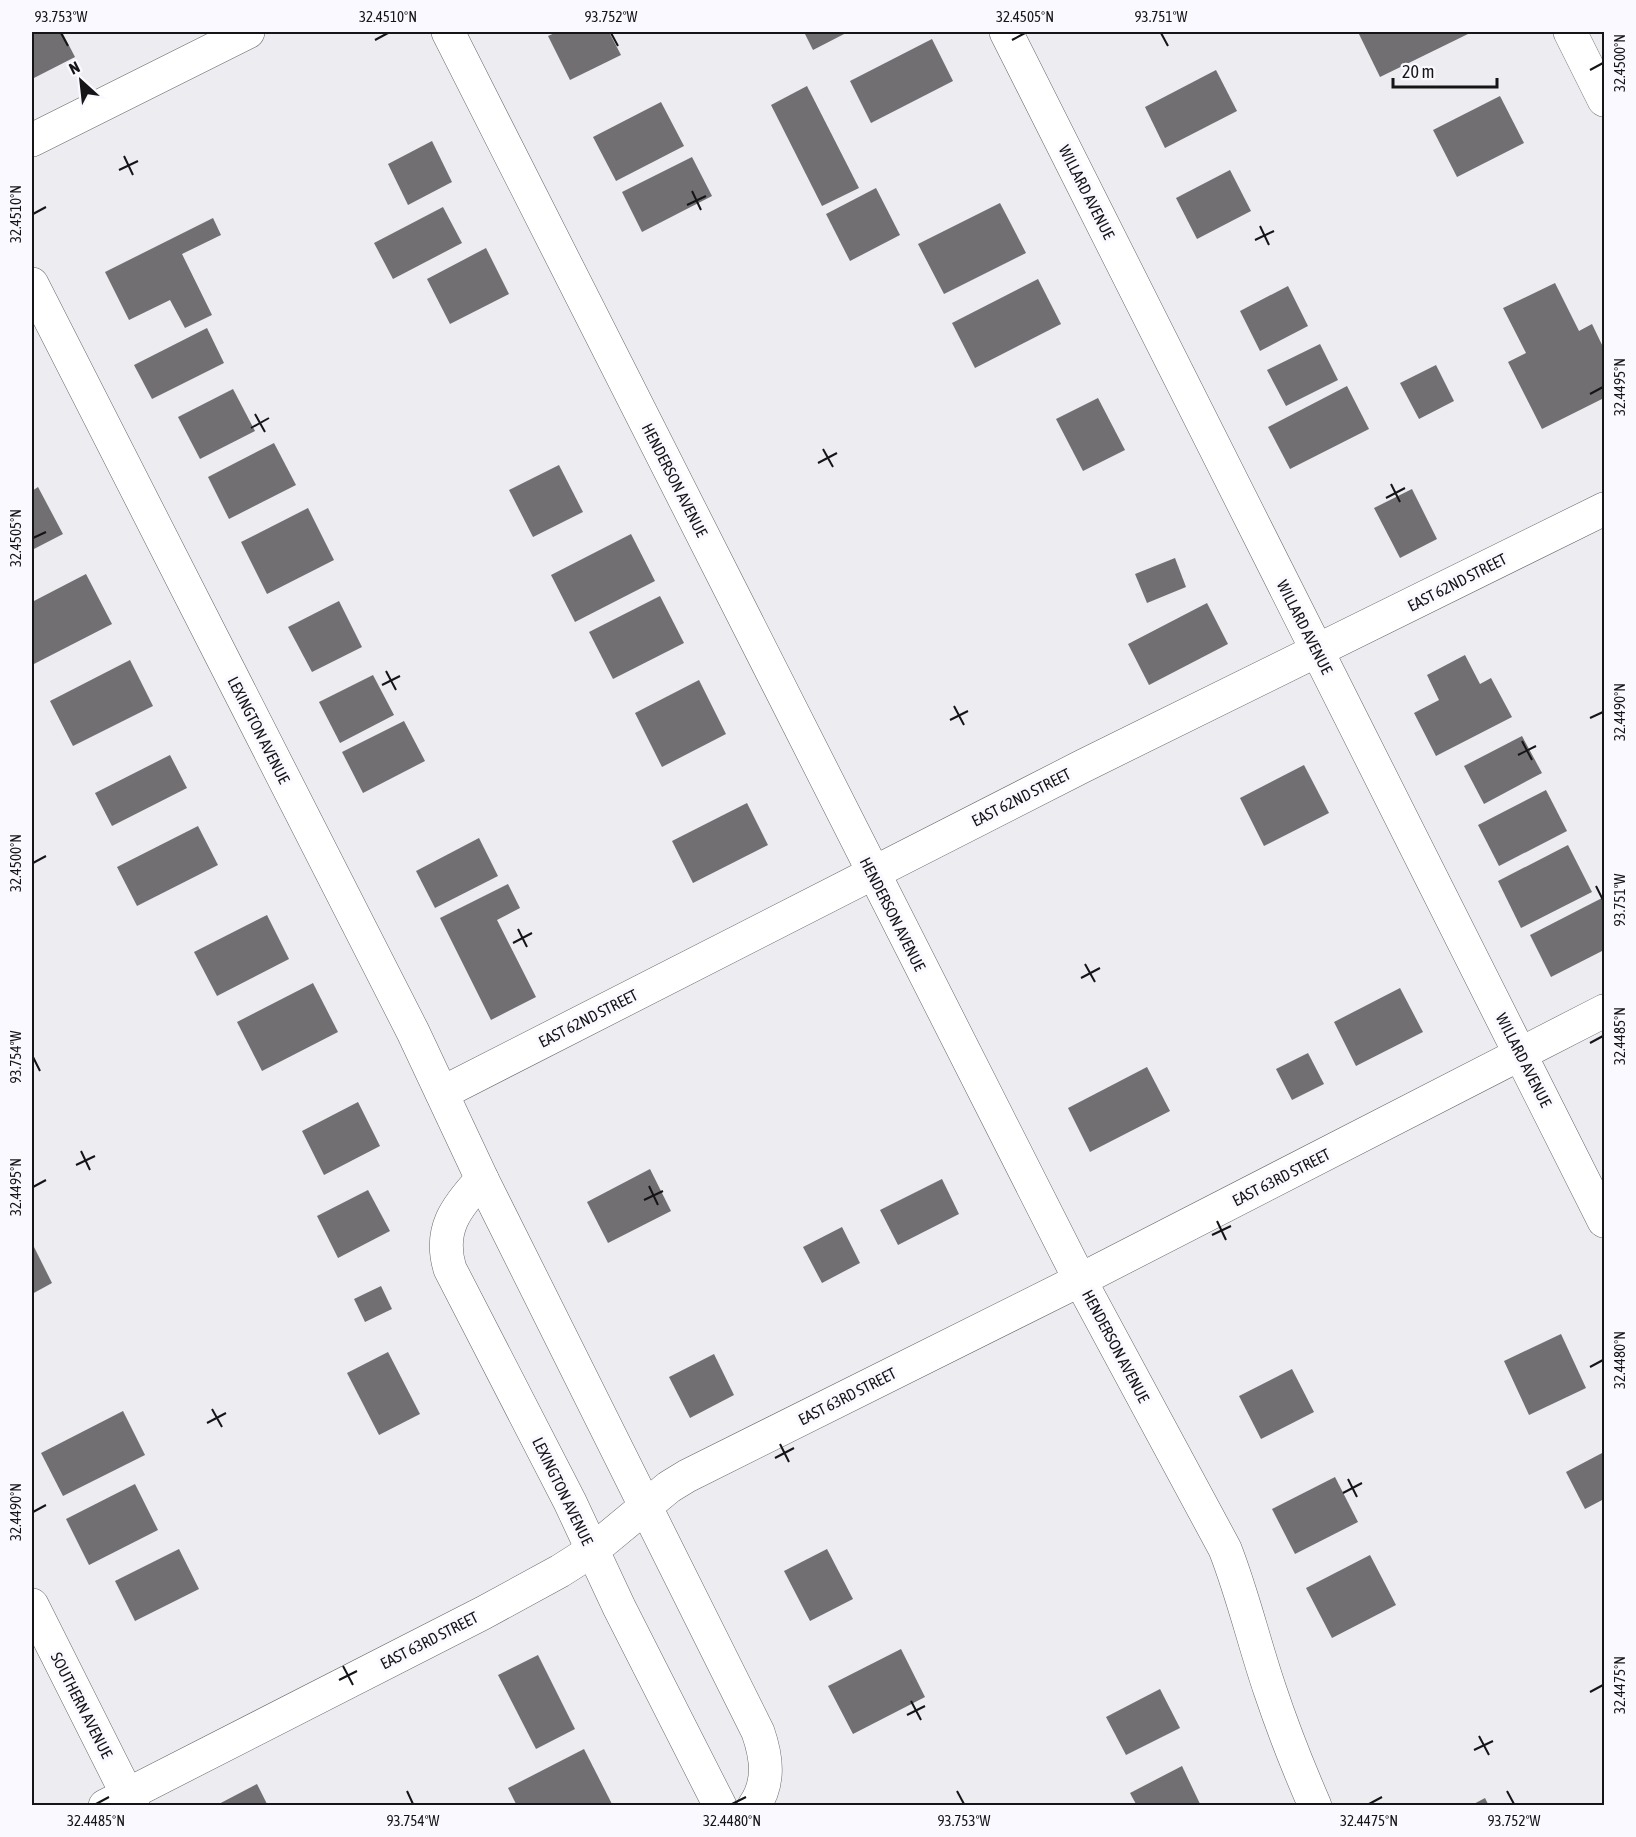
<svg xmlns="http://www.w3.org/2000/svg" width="1636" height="1837" viewBox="0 0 1636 1837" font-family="'Asap Condensed',sans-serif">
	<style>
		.building { fill: #726f73 }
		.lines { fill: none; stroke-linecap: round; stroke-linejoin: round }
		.minor-casing { stroke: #67676b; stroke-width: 34 }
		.tertiary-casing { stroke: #67676b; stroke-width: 34 }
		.minor { stroke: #fff; stroke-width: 33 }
		.tertiary { stroke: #fff; stroke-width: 33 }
		.ticks { fill: none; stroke: #151517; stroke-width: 2 }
		.labels { text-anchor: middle; stroke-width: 6; stroke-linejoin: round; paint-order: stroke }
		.street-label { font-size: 16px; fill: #151517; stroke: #f9f9ff }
		.neatline { fill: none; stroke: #151517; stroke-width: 2 }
		.ticks-label { font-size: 15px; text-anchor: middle; fill: #151517 }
	</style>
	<rect width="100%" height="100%" fill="#ececf1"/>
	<!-- building -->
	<g class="building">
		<polygon points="32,32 62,32 75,57 32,79"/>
		<polygon points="557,32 609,32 621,55 570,80 548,36"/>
		<polygon points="804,32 848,32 813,50"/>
		<polygon points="1358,32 1466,32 1468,34 1380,77"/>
		<polygon points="932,39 953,81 871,123 850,81"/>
		<polygon points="1216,70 1237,111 1165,148 1145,107"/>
		<polygon points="807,86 859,188 822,206 771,105"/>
		<polygon points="1500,96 1524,143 1457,177 1433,130"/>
		<polygon points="661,102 684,146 616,181 593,137"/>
		<polygon points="432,141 452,182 408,205 388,164"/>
		<polygon points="692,157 712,196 642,232 622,192"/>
		<polygon points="1230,170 1251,211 1197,239 1176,198"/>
		<polygon points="876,188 900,235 850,261 826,214"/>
		<polygon points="1000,203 1026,253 944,294 918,244"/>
		<polygon points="443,207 462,243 393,279 374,243"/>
		<polygon points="213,218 221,235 182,254 212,315 185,328 170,300 129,320 105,272"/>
		<polygon points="486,248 509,294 450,324 427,279"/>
		<polygon points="1038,279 1061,324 975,368 952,323"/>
		<polygon points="1555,283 1579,331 1592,324 1604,349 1604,398 1542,429 1508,362 1526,353 1503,308"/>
		<polygon points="1288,286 1308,326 1260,351 1240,311"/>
		<polygon points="207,328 224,363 152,399 134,365"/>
		<polygon points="1320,344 1338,380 1286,406 1267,370"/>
		<polygon points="1436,365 1454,401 1419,419 1400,383"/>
		<polygon points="1347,386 1369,429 1290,469 1268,427"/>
		<polygon points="233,389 255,431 200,459 178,417"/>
		<polygon points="1098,398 1125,450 1083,471 1056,419"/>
		<polygon points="274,443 296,485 229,519 208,477"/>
		<polygon points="559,465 583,512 533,537 509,490"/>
		<polygon points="38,487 63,534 32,550 32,491"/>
		<polygon points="1412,489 1437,539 1400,558 1374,508"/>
		<polygon points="308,508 334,560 267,594 241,542"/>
		<polygon points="631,534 655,581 575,622 551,575"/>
		<polygon points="1175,558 1186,587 1147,603 1135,574"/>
		<polygon points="86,574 112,624 32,665 32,602"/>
		<polygon points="660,596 684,643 613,679 589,632"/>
		<polygon points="339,601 362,647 312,672 288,627"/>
		<polygon points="1207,603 1228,644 1149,685 1128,644"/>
		<polygon points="1465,655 1480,684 1491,678 1512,717 1436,756 1414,713 1439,700 1427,675"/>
		<polygon points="130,660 153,706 73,746 50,701"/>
		<polygon points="373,675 394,715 340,743 319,702"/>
		<polygon points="699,680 726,734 662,767 635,713"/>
		<polygon points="404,721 425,761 363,793 342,752"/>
		<polygon points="1522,736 1542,773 1484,804 1464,766"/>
		<polygon points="170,755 187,788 112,826 95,793"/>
		<polygon points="1304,765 1329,813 1264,846 1240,798"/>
		<polygon points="1546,790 1567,831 1499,866 1478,825"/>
		<polygon points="747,803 768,845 693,883 672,841"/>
		<polygon points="198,826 218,865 137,906 117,867"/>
		<polygon points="479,838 498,876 435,908 416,871"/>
		<polygon points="1568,845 1592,892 1521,928 1498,881"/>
		<polygon points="508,884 520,908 497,920 536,997 491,1020 440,918"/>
		<polygon points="1604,897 1604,950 1551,977 1530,935"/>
		<polygon points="267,915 289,959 217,996 194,952"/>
		<polygon points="313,983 338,1032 262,1071 237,1022"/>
		<polygon points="1400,988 1423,1032 1356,1066 1334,1022"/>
		<polygon points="1308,1053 1324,1084 1292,1100 1276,1069"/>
		<polygon points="1147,1067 1170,1111 1090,1152 1068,1108"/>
		<polygon points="358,1102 380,1146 324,1175 302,1131"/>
		<polygon points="650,1169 671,1211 608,1243 587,1202"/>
		<polygon points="942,1179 959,1214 898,1245 880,1210"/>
		<polygon points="368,1190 390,1231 338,1258 317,1216"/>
		<polygon points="842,1227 860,1263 822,1283 803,1247"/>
		<polygon points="32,1243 52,1283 32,1294"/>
		<polygon points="381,1286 392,1309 365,1322 354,1299"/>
		<polygon points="1561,1334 1586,1388 1529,1415 1504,1361"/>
		<polygon points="388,1352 420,1414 379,1435 347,1373"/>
		<polygon points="714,1354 734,1395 690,1418 669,1377"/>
		<polygon points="1292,1369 1314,1412 1261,1439 1239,1396"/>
		<polygon points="123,1411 145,1455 63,1496 41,1453"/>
		<polygon points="1604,1452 1604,1499 1585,1509 1566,1472"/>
		<polygon points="1335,1477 1358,1522 1295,1554 1272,1509"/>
		<polygon points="135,1484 158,1530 89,1565 66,1519"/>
		<polygon points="179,1549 199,1589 135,1621 115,1581"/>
		<polygon points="827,1549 853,1599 810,1621 784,1571"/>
		<polygon points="1370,1555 1396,1605 1332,1638 1306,1588"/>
		<polygon points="901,1649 925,1697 853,1734 828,1686"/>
		<polygon points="538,1655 575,1729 536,1749 498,1675"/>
		<polygon points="1160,1689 1180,1728 1126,1755 1106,1717"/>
		<polygon points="584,1749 613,1806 517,1806 508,1788"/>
		<polygon points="1182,1766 1201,1806 1137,1806 1130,1793"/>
		<polygon points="257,1784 268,1806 215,1806"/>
		<polygon points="1485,1798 1489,1806 1470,1806"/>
	</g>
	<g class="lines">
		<!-- minor casing -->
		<g class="minor-casing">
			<g id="minor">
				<path d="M448 32 1080 1280 1225 1549C1243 1595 1254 1643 1270 1690 1283 1729 1298 1767 1315 1806"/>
				<polyline points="1006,32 1604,1221"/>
				<polyline points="32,140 248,32"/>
				<path d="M32 284 413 1032 482 1179 758 1732C767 1758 770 1783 754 1806"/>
				<polyline points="442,1093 1083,766 1604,509"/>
				<path d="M482 1179C456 1207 438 1230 450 1269L570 1502 619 1607 720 1806"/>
				<polyline points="105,1806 483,1613 560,1571 593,1550 669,1487 687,1476 1080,1280 1604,1011"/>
			</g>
		</g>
		<!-- tertiary casing -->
		<g class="tertiary-casing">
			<g id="tertiary">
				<polyline points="1570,32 1604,100"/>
				<polyline points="32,1605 133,1806"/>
			</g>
		</g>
		<!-- minor -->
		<use href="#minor" class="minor"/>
		<!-- tertiary -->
		<use href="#tertiary" class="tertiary"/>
	</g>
	<!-- ticks -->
	<path class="ticks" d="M61 33 68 46M611 33 618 46M1161 33 1168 46M375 40 388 33M1012 40 1025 33M1590 70 1603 63M124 156 133 175M119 170 138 161M692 191 701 210M687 205 706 196M33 214 46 207M1260 226 1269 245M1255 240 1274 231M1590 394 1603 387M255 414 265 432M251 428 269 418M823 449 833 467M818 463 837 453M1391 484 1400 502M1386 498 1405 488M33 538 46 532M386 671 396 690M382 685 400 676M954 706 964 725M1590 718 1603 712M950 720 968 711M1522 741 1532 760M1518 755 1536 746M33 863 46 856M1596 886 1603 900M518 929 527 947M513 943 532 933M1085 964 1095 982M1081 978 1100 968M1590 1043 1603 1036M33 1057 40 1071M81 1151 90 1170M76 1165 95 1156M649 1186 658 1205M33 1187 46 1180M644 1200 663 1191M1217 1221 1226 1240M1212 1235 1231 1226M1590 1367 1603 1360M212 1409 222 1427M207 1423 226 1413M780 1444 789 1462M775 1458 794 1448M1348 1479 1357 1497M1343 1493 1362 1483M33 1512 46 1505M343 1666 353 1685M339 1680 357 1671M1590 1692 1603 1685M911 1701 921 1720M907 1715 925 1706M1479 1736 1489 1755M1474 1750 1493 1741M407 1791 413 1804M957 1791 964 1804M1507 1791 1514 1804M96 1804 109 1797M732 1804 746 1797M1369 1804 1382 1797"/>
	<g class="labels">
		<!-- street labels -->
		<g class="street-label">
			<text transform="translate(1087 192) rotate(63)" y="6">WILLARD AVENUE</text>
			<text transform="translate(675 480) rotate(63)" y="6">HENDERSON AVENUE</text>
			<text transform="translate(1457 582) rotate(-27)" y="6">EAST 62ND STREET</text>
			<text transform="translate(1305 627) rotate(63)" y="6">WILLARD AVENUE</text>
			<text transform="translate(259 730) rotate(63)" y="6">LEXINGTON AVENUE</text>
			<text transform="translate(1021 797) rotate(-27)" y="6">EAST 62ND STREET</text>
			<text transform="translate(893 914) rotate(63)" y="6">HENDERSON AVENUE</text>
			<text transform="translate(588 1018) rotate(-27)" y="6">EAST 62ND STREET</text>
			<text transform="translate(1524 1060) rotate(63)" y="6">WILLARD AVENUE</text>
			<text transform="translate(1281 1177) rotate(-27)" y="6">EAST 63RD STREET</text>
			<text transform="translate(1116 1346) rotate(62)" y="6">HENDERSON AVENUE</text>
			<text transform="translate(847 1396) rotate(-27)" y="6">EAST 63RD STREET</text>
			<text transform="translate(563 1491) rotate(64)" y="6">LEXINGTON AVENUE</text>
			<text transform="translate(429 1640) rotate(-27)" y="6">EAST 63RD STREET</text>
			<text transform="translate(82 1705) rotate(63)" y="6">SOUTHERN AVENUE</text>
		</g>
	</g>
	<!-- border -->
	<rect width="1636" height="1837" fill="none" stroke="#f9f9ff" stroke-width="66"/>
	<!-- north arrow -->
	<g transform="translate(81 81) rotate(333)" stroke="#f9f9ff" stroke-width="4.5" paint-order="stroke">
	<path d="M0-4.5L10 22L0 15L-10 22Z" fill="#151517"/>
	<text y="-9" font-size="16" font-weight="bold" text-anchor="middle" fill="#151517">N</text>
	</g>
	<!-- scale -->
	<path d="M1393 78v9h104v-9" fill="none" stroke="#151517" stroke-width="3"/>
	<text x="1402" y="78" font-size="18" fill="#151517" stroke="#f9f9ff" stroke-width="4.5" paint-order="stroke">20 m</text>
	<rect x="33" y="33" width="1570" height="1771" class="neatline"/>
	<g class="ticks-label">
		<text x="61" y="22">93.753°W</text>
		<text x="388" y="22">32.4510°N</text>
		<text x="611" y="22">93.752°W</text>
		<text x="1025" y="22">32.4505°N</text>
		<text x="1161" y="22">93.751°W</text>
		<text transform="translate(1620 63) rotate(-90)" y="5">32.4500°N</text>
		<text transform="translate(16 214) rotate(-90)" y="5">32.4510°N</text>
		<text transform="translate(1620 387) rotate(-90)" y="5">32.4495°N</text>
		<text transform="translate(16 538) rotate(-90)" y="5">32.4505°N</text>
		<text transform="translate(1620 712) rotate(-90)" y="5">32.4490°N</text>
		<text transform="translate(16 863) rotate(-90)" y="5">32.4500°N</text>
		<text transform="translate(1620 900) rotate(-90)" y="5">93.751°W</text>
		<text transform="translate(1620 1036) rotate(-90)" y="5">32.4485°N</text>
		<text transform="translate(16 1057) rotate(-90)" y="5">93.754°W</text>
		<text transform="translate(16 1187) rotate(-90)" y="5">32.4495°N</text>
		<text transform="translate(1620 1360) rotate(-90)" y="5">32.4480°N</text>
		<text transform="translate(16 1512) rotate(-90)" y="5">32.4490°N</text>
		<text transform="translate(1620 1685) rotate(-90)" y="5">32.4475°N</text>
		<text x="96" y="1826">32.4485°N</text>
		<text x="413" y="1826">93.754°W</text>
		<text x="732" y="1826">32.4480°N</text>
		<text x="964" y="1826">93.753°W</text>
		<text x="1369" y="1826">32.4475°N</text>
		<text x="1514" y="1826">93.752°W</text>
	</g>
</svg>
